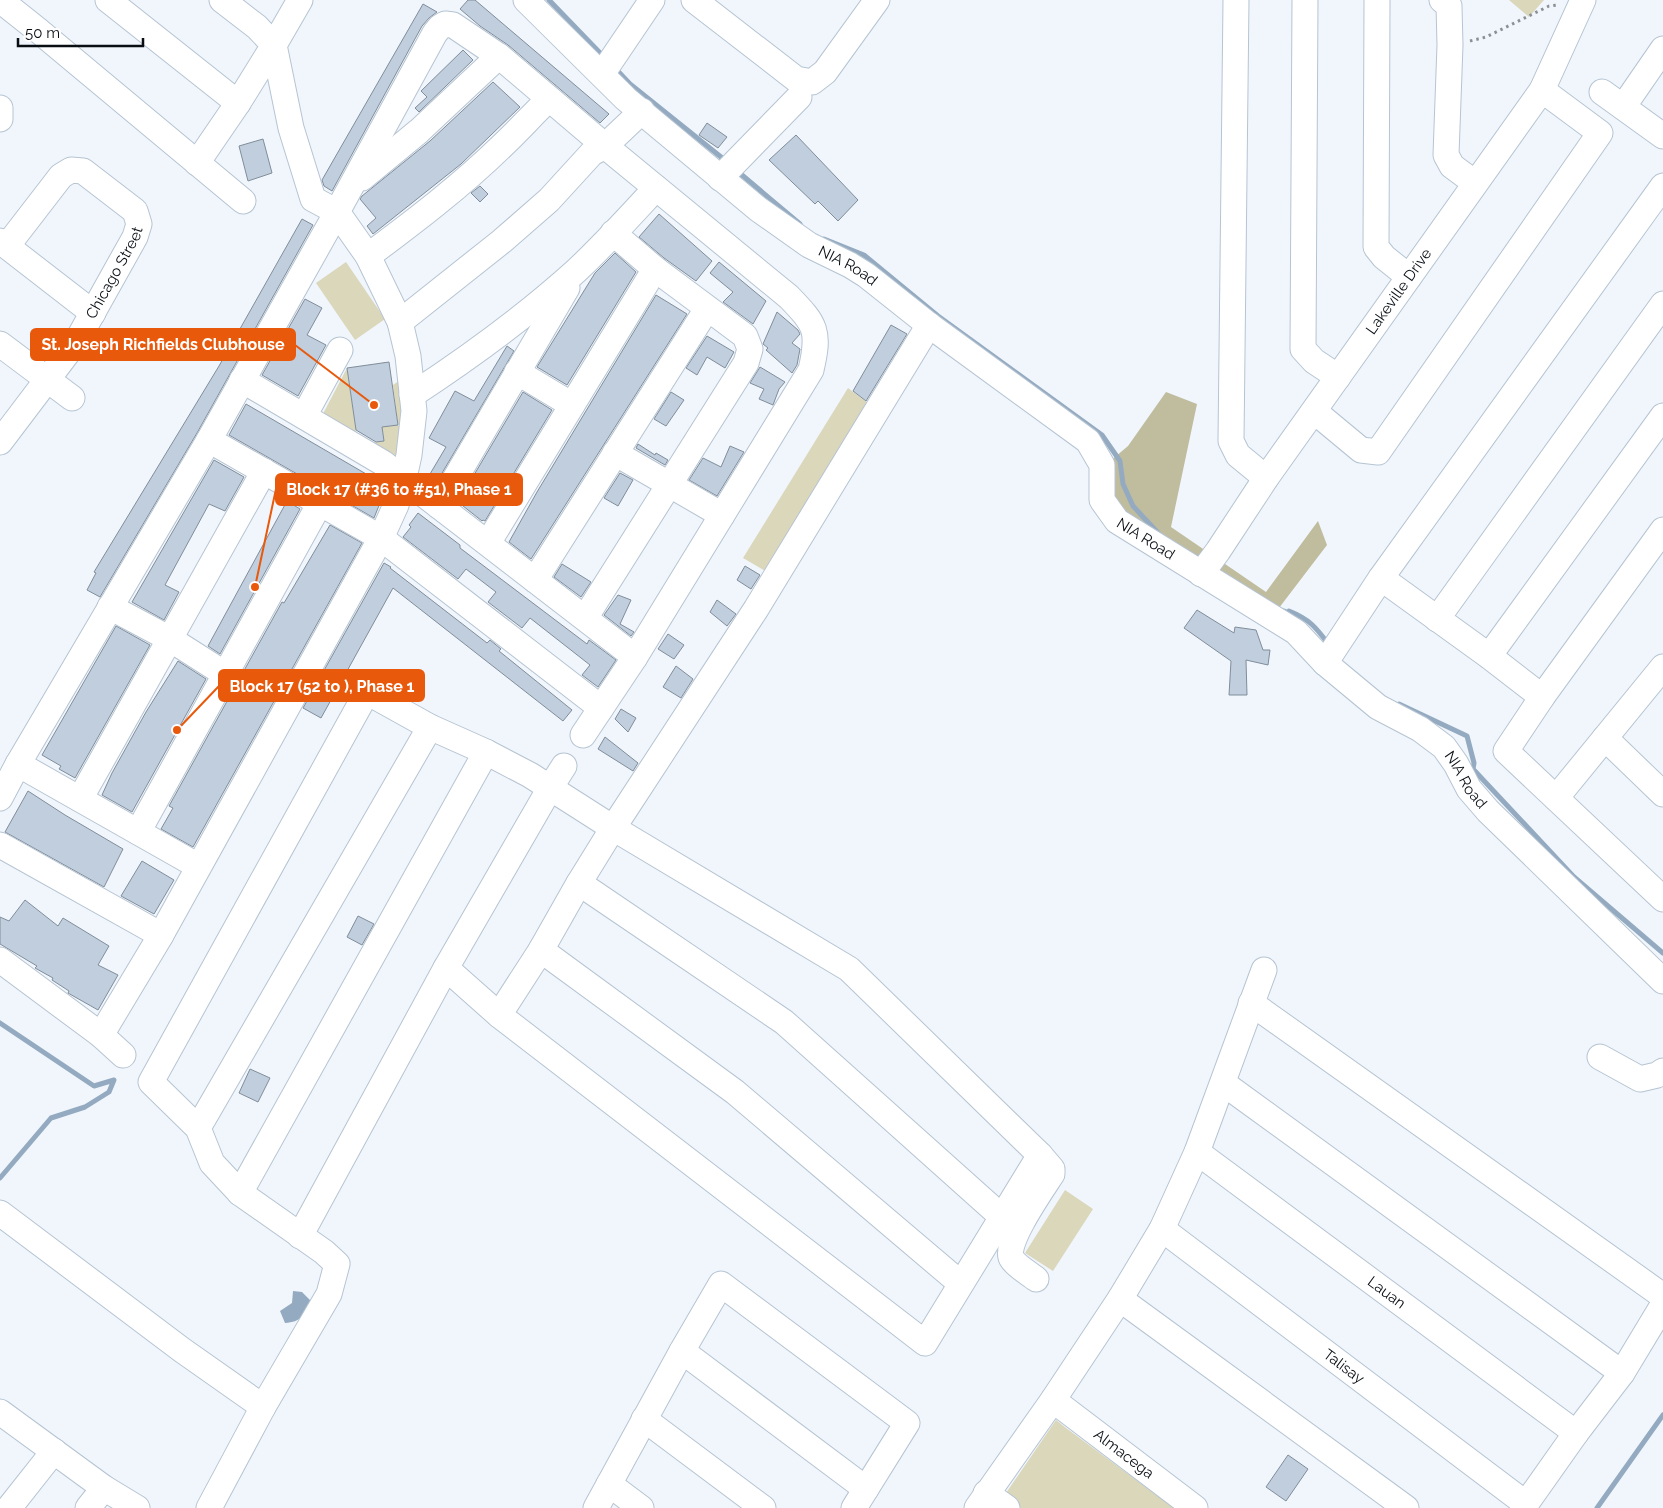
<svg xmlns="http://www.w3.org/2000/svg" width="1663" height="1508" viewBox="0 0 1663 1508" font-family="Raleway,sans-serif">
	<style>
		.green { fill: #dbd7bb }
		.forest { fill: #c0bc9e }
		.water { fill: #94aac0 }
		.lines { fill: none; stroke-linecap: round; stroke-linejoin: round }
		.stream { stroke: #94aac0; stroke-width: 5 }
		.building { fill: #c0cedd; stroke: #808d9a }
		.minor-casing { stroke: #b6c4d2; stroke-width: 27 }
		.path { stroke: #8b9096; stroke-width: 3; stroke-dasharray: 2.5 4; stroke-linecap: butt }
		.minor { stroke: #fff; stroke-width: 25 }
		.labels { text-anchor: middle; stroke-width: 5; stroke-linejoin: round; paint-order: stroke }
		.street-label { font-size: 15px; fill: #090e13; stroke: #fff }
		.leader { fill: none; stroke: #e8590c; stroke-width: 2 }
		.callout-dot { fill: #e8590c; stroke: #fff; stroke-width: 2 }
		.callout { fill: #e8590c; stroke: #e8590c; stroke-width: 2 }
		.callout-label { font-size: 16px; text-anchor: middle; font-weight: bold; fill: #fff }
	</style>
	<rect width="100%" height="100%" fill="#f0f6fc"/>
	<!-- green -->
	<g class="green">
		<polygon points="1509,0 1544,0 1529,17"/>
		<polygon points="346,262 385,319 355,340 316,283"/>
		<polygon points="347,368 358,445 384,441 382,427 398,424 393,385 403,378 405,412 398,425 407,435 399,476 315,429"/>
		<polygon points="848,388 873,407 774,576 743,558"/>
		<polygon points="1065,1190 1093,1209 1053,1271 1025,1253"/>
		<polygon points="1056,1420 1066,1428 1174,1508 1021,1508 1004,1496"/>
	</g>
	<!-- forest -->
	<polygon class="forest" points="1166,392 1197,404 1171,527 1266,592 1318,521 1327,545 1269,621 1114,514 1102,468 1128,446"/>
	<!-- water -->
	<path class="water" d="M293 1291 302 1292 312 1302C305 1315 301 1322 285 1323L280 1311 292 1303Z"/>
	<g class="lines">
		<!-- stream -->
		<g class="stream">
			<polyline points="549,0 604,57"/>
			<polyline points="614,67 630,84 726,161"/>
			<polyline points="736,170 800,224"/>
			<polyline points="824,239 864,255 938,316 1102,435 1120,461 1123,484 1133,506 1159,534"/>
			<path d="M1284 611 1288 613 1289 611C1309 619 1316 627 1329 645"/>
			<polyline points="1399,704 1467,736 1474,763 1473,769 1574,877 1663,953"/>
			<polyline points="0,1023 94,1086 114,1080 109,1092 85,1107 51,1118 0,1178"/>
			<polyline points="1597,1508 1663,1415"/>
		</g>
	</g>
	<!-- building -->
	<g class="building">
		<polygon points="468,0 475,0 609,114 600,123 508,45 480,26 460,9"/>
		<polygon points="423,4 437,12 429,18 422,26 332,191 324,186 322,180"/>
		<polygon points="463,50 473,60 419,112 415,108 427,97 421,91"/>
		<polygon points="493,82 520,107 461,164 373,234 367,226 376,218 360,199 362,196 430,141"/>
		<polygon points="707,123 727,137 718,148 699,135"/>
		<polygon points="796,135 858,200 838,221 818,201 815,204 769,160"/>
		<polygon points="263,139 272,173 248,181 239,146"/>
		<polygon points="480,186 488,194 480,202 471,193"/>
		<polygon points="659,214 712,261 696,281 664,258 639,237"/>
		<polygon points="302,219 313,225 197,433 100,597 87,590 96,573 94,572 219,366"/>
		<polygon points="615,253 636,272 567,385 537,367 595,273"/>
		<polygon points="719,262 766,301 753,324 723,302 733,292 710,273"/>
		<polygon points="656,295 687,314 531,559 509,542 537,492"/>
		<polygon points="305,299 322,308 307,335 326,345 298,396 262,375"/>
		<polygon points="777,312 798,330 800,334 792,343 800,349 797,365 792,373 766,350 768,348 763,344"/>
		<polygon points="891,325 907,334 866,401 853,391"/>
		<polygon points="707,336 734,352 725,368 707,357 697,375 686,368"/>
		<polygon points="507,346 514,351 435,485 427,479 446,447 429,438 455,391 474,401"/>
		<polygon points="389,362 398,425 382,427 384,441 376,442 356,430 347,368"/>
		<polygon points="760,367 785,382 779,389 773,405 759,399 764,389 750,383"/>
		<polygon points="523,392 552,410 485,521 483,520 482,521 458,502"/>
		<polygon points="671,392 684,400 666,426 654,419"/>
		<polygon points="246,404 373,478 386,488 374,518 229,435"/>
		<polygon points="638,444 655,455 656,453 668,460 665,465 636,448"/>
		<polygon points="730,446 744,452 717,496 689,480 703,458 721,467"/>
		<polygon points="214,460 244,477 225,511 209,504 165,585 179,592 164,620 132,602"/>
		<polygon points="620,473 633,480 618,506 604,498"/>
		<polygon points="287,501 300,509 220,654 208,646"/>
		<polygon points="418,513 460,545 460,548 587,644 589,640 616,660 598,687 582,675 590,665 530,618 522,628 488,602 496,592 466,569 458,579 403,537 411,527 409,525"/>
		<polygon points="330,525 362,543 193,847 161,829 173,808 169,806 282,602 284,603"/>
		<polygon points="384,563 391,567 390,568 487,643 490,640 501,649 499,651 572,710 563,721 393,588 321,718 303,708"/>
		<polygon points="562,564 591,582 581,597 554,577"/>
		<polygon points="745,566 760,575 751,589 737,580"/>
		<polygon points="618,595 631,600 620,624 634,632 631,636 604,615"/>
		<polygon points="717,600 736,614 727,626 710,612"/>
		<polygon points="1197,610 1234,633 1235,627 1256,630 1263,650 1270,650 1268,665 1246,660 1247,695 1229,695 1231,661 1184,628"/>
		<polygon points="116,626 150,645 75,778 59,769 61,766 42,755"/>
		<polygon points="668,634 684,645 674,659 658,649"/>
		<polygon points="178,661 206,679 132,812 102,795 112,773 146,712"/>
		<polygon points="676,666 693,679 681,698 663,687"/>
		<polygon points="621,709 636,718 628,732 615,719"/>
		<polygon points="605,737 638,763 633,771 598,749"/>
		<polygon points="28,791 65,815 123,849 104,887 5,832"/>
		<polygon points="142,861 174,880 154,914 121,896"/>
		<polygon points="25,900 58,926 63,918 109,946 98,965 118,975 98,1010 68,993 69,991 52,980 53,978 35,968 37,966 0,944 0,917 9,921"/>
		<polygon points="358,916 374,924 362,945 347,937"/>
		<polygon points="250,1069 270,1078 258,1102 239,1093"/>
		<polygon points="1288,1455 1308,1469 1286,1501 1266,1487"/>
	</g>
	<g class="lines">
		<!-- minor casing -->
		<g class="minor-casing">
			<g id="minor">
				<polyline points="0,0 39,31 243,201"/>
				<polyline points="108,0 238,103"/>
				<path id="s1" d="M526 0 626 99 758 209 809 245 850 265 866 275 929 325 1088 441 1102 465V500L1117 521 1296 632 1325 663 1378 707 1420 729 1444 747 1456 764 1469 789 1488 811 1663 981"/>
				<polyline points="694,0 796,79 812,82 825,72 877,0"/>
				<polyline points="1236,0 1231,441 1238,455 1266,478"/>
				<polyline points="1305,0 1303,349 1314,361 1338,377"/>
				<polyline points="1377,0 1376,247 1384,257 1409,277"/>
				<polyline points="1442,0 1449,6 1450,45 1446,155 1452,166 1475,183"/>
				<polyline points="602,74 652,0"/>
				<polyline points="1602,92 1663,136"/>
				<polyline points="1623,107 1663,49"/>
				<polyline points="0,108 0,119"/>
				<polyline points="197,163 238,103 274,45 257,27 222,0"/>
				<polyline points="362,178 419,131 499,56"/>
				<polyline points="720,178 799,97"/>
				<polyline points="0,241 93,313"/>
				<path d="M368 256C415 221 461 186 503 145 519 130 533 114 549 99"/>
				<polyline points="0,344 72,398"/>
				<polyline points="517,372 572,405"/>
				<polyline points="242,380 383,463 635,657"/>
				<path d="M412 395C470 357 525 317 576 271 604 245 630 216 656 188"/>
				<polyline points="1314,411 1361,450 1378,452 1600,133 1542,90"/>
				<polyline points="304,416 340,350"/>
				<polyline points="209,440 381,538 601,708"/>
				<path id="s2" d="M0 442 78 339 135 237 139 224 135 211 83 171 71 170 61 176 7 246"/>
				<polyline points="615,453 722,515"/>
				<polyline points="439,506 567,288"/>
				<polyline points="1663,530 1542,697 1506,751 1663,899"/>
				<polyline points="488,543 655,269"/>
				<path id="s3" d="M1201 574 1218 551 1266 478 1542 90 1583 0"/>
				<polyline points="1381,578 1489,656 1542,697"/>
				<polyline points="535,580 707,309"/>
				<polyline points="110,607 170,639 225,674"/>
				<polyline points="585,618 746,363 750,349 745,336 655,269 613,233"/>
				<polyline points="1437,619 1663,304"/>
				<polyline points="1489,656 1663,416"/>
				<polyline points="1325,663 1381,578 1663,186"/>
				<path d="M583 735 635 657 811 370C820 331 816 325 789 297L605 146 499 56 453 25 445 24 440 27 435 33 337 212 368 256 400 322 502 241 549 200 592 153 605 146 642 111"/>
				<polyline points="1605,738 1663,794"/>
				<polyline points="18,764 198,866"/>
				<polyline points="0,798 18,764 209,440 337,212 313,199 291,128 274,45 300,0"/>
				<polyline points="1556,798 1663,667"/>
				<polyline points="80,799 264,471"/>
				<polyline points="138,832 320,503"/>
				<polyline points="0,845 161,935"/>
				<polyline points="579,883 784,1022 1002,1217 1015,1225"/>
				<polyline points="541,950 735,1092 960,1283"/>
				<polyline points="0,960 101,1035 123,1055"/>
				<polyline points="446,968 499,1015 925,1343 1040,1155"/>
				<polyline points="1251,1003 1663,1296"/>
				<polyline points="499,1015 541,950 579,883 613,828 756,609 929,325"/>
				<polyline points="101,1035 161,935 381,538 396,505 404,478 409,455 414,411 408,356 400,322"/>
				<polyline points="1600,1057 1640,1079 1657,1075 1663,1071"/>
				<polyline points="1223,1083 1622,1373"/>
				<polyline points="198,1128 430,727"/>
				<path id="s4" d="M1197 1152 1576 1433"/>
				<polyline points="240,1193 486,752"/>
				<polyline points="0,1213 182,1350 263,1407"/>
				<path id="s5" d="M1162 1229 1526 1504"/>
				<polyline points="300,1236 446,968 550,788 564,766"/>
				<polyline points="1120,1299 1406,1508"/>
				<polyline points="682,1351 866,1489"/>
				<path id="s6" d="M1053 1400 1195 1508"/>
				<polyline points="0,1412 104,1488 137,1508"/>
				<polyline points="644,1419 763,1508"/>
				<polyline points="609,1484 641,1508"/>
				<polyline points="986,1493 1007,1508"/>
				<polyline points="9,1508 54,1451"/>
				<polyline points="88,1508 104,1488"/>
				<path d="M209 1508 263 1407 329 1294 337 1264 324 1252 240 1193 212 1163 198 1128 151 1082 367 692 430 727 486 752 530 775 613 828 849 969 1040 1155 1052 1169V1174C1043 1188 1002 1246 1012 1259 1016 1266 1030 1274 1036 1279"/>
				<polyline points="596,1508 682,1351 721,1284 907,1423 854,1508"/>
				<polyline points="977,1508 1053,1400 1120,1299 1162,1229 1197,1152 1264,970"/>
				<polyline points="1523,1508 1576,1433 1622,1373 1663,1305"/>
			</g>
		</g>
		<!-- path -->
		<polyline class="path" points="1470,41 1486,37 1549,6 1558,5"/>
		<!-- minor -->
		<use href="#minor" class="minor"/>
	</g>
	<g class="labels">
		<!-- street labels -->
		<g class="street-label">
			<text dy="5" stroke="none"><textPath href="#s1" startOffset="419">NIA Road</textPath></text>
			<text dy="5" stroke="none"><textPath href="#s2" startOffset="205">Chicago Street</textPath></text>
			<text dy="5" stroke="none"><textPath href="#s3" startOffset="345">Lakeville Drive</textPath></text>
			<text dy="5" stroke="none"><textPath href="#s1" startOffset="839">NIA Road</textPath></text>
			<text dy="5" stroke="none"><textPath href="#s1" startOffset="1244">NIA Road</textPath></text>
			<text dy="5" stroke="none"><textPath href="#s4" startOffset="236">Lauan</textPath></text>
			<text dy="5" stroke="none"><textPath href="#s5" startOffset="228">Talisay</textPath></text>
			<text dy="5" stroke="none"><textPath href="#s6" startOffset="89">Almacega</textPath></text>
		</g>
	</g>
	<!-- callouts -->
	<path class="leader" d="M374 405L295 345M255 587L276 489M177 730L219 686"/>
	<g class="callout-dot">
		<circle cx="374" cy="405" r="5"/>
		<circle cx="255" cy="587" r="5"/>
		<circle cx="177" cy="730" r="5"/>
	</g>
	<g class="callout">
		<rect x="31" y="329" width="264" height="31" rx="5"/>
		<rect x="276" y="474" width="246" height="31" rx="5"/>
		<rect x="219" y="670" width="205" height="31" rx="5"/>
	</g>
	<g class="callout-label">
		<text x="163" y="350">St. Joseph Richfields Clubhouse</text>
		<text x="399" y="495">Block 17 (#36 to #51), Phase 1</text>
		<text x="322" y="692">Block 17 (52 to ), Phase 1</text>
	</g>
	<!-- scale -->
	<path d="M18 38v8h125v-8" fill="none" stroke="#090e13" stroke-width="2.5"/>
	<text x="25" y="38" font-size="15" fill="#090e13" stroke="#ffffff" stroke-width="4" paint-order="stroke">50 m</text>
</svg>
